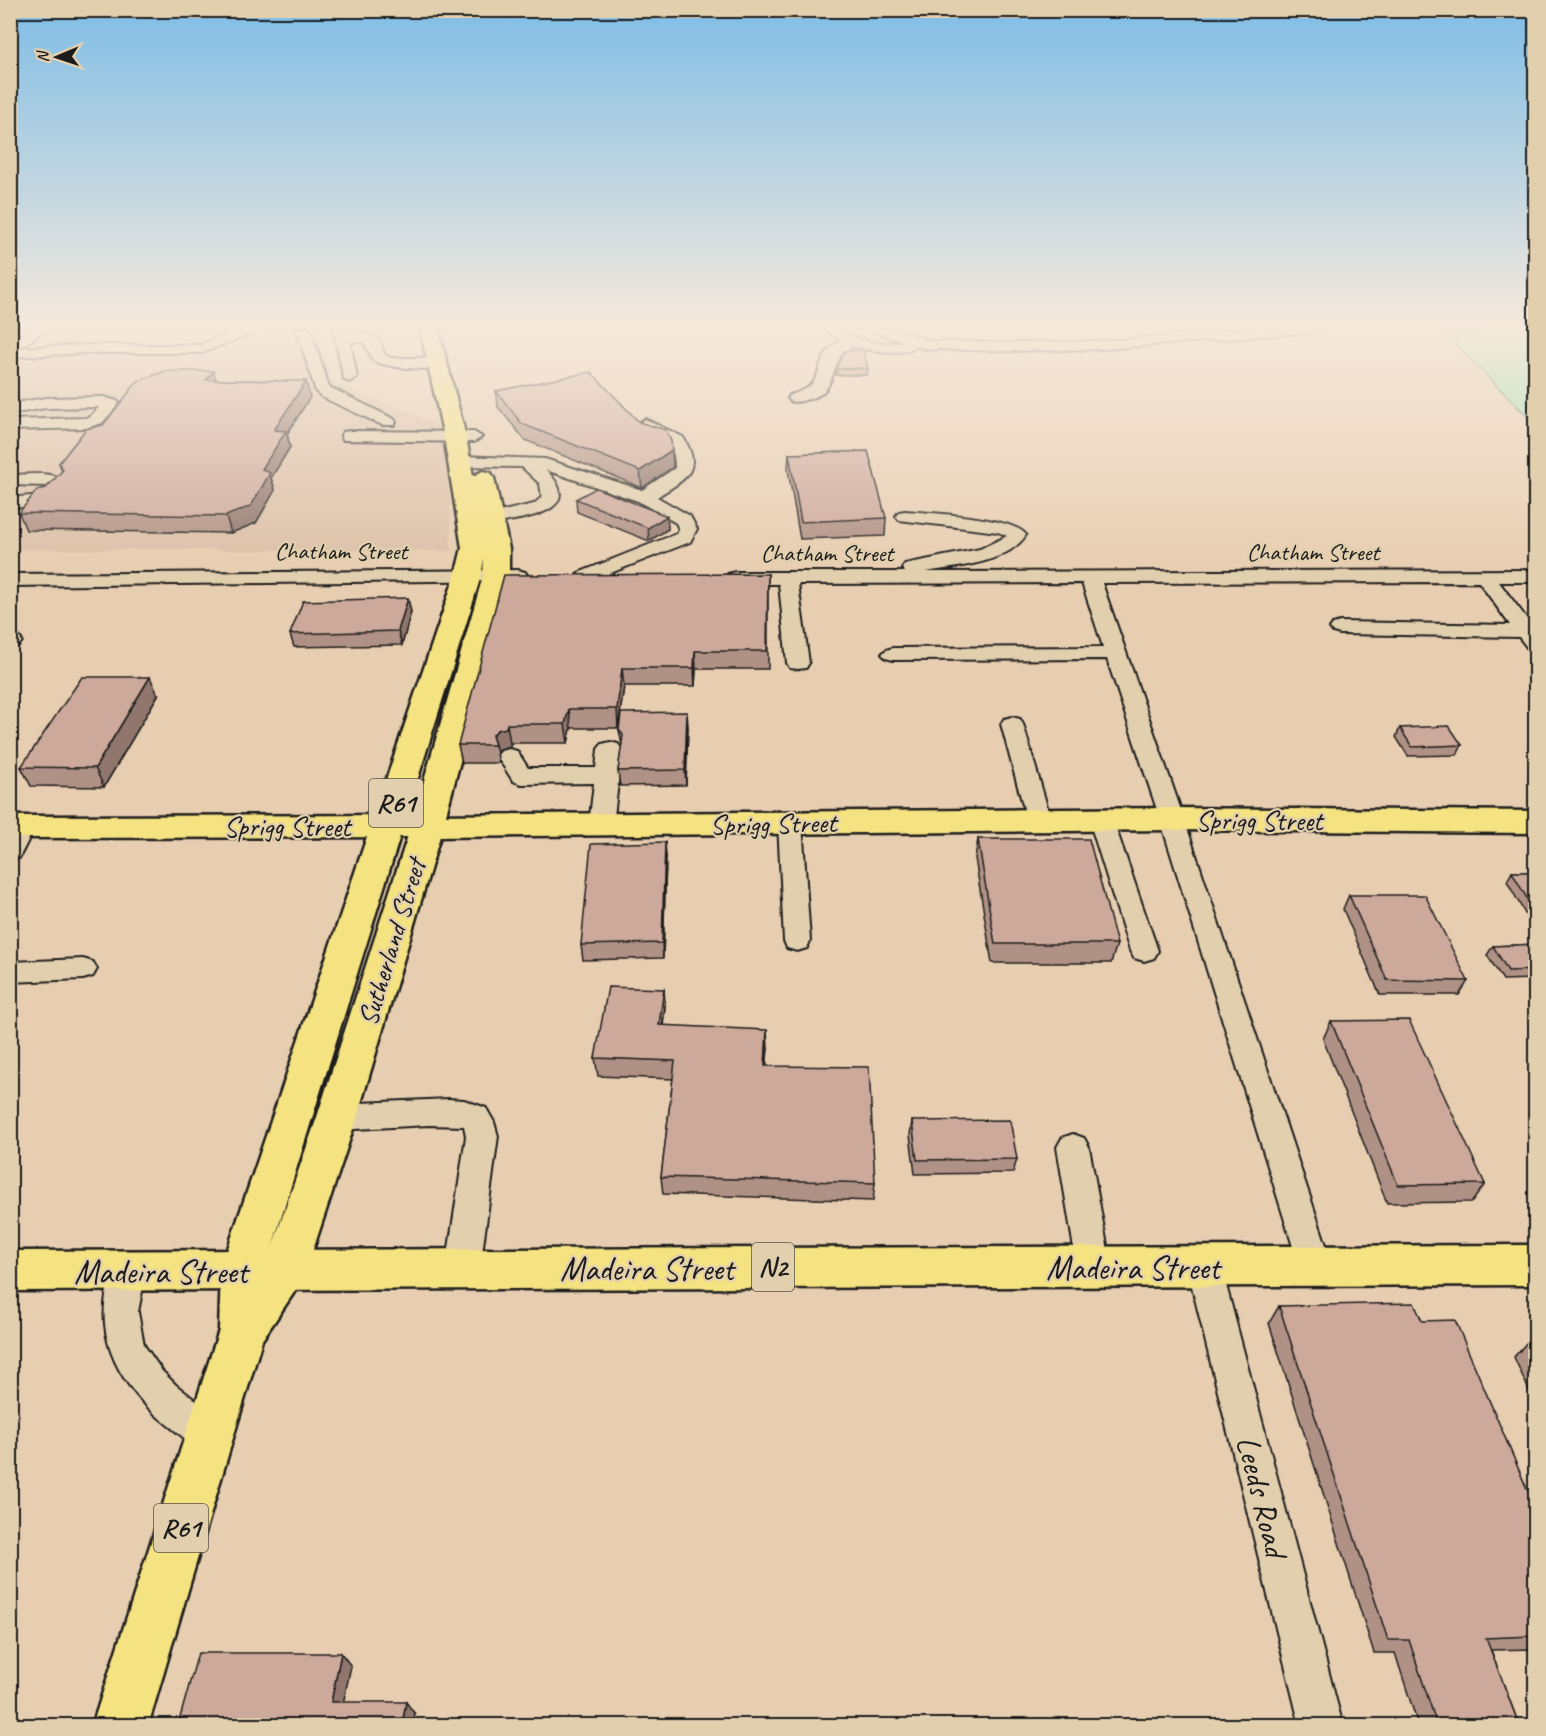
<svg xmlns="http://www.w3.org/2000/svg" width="1546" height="1736" viewBox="0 0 1546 1736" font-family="Caveat,sans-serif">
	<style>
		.built { fill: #dcc0a7 }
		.green { fill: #9ce3b0; stroke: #5c8066; stroke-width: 1.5 }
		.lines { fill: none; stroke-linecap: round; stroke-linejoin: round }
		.minor-casing { stroke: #1c1c1c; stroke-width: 4 }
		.major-casing { stroke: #1c1c1c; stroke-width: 5 }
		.highway-casing { stroke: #1c1c1c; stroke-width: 5 }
		.minor { fill: #e1cfad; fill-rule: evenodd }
		.major { fill: #f5e382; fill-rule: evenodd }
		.highway { fill: #f5e382; fill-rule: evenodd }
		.wall { fill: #b09185; stroke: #1c1c1c; stroke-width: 1.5 }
		.shaded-wall { fill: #90766c; stroke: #1c1c1c; stroke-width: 1.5 }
		.building { fill: #cda99b; stroke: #1c1c1c; stroke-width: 1.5 }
		.labels { text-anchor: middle; stroke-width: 4.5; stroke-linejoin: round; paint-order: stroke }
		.far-street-label { font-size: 24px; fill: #1c1c1c; stroke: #e1cfad }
		.shield { fill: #e1cfad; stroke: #575248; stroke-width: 1.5 }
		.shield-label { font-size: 27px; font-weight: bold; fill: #1c1c1c }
		.street-label { font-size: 28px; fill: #1c1c1c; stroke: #e1cfad }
		.near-street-label { font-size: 33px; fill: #1c1c1c; stroke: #e1cfad }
	</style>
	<rect width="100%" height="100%" fill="#e8ceb1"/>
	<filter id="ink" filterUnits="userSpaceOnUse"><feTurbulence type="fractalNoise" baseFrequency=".0167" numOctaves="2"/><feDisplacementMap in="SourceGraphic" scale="12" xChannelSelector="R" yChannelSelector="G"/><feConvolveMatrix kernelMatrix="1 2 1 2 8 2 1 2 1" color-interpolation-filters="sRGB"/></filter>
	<g filter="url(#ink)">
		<!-- built -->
		<polygon class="built" points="48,328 318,328 333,383 445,427 449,455 451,551 11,549 11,351"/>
		<!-- green -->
		<polygon class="green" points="1439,328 1535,328 1535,424"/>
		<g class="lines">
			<!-- minor casing -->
			<g class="minor-casing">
				<g id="minor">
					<polygon points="32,328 49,328 19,348 86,345 200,345 239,328 259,328 257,331 202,353 86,353 10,357 10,340"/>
					<polygon points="296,328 310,328 329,387 394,419 396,422 394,425 382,425 322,397 316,392"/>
					<path d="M333 328H347L348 333 373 334 380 342 385 355 391 358H437L445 363C434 374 386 367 373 361L364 342H350L357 377 349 382 344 380Z"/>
					<path d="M823 328C842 328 843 334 860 339 873 344 889 343 904 342L873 331 871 328H892L929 341 1010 343 1105 341 1259 328H1321L1314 332 1105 349 1010 351 927 349 915 346C905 357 867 350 853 346 826 360 841 391 809 399 802 401 797 403 790 401L788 398 790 395C832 384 808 361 840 341Z"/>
					<polygon points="104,397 117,401 119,404 102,423 86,428 10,430 10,420 85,418 90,417 99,407 46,408 10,414 10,404 46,398"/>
					<path d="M645 419 683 437C705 472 683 480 657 497L690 516 697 529 690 542 585 583 578 581 575 577 578 573 676 534 679 529 676 523 638 501 546 470C589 513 521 518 492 524L486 523 483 519 486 515 534 504 542 497 540 484 522 467 459 466 453 465 450 461 453 457 459 456 545 459 642 490 675 468C676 433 653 444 637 424Z"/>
					<polygon points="349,431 474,432 482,437 474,442 343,440 341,436 343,432"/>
					<path d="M10 475C28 475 56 469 68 485L52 504 10 508V498L41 495 48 486 10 485Z"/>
					<path d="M905 511C930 513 1014 517 1026 535 1007 564 958 566 926 572L1536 570V582H1499L1536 631V652L1529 650 1519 637 1340 634 1333 632 1330 628 1333 624 1340 622 1510 625 1479 582 1102 583 1184 819 1333 1266 1328 1277 1316 1281 1304 1277 1299 1266 1160 819 1107 659 893 660 886 658 882 654 886 650 893 648 1103 647 1082 583 798 584 809 663 806 668 798 669 790 668 787 663 779 584H735L728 582 725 578 728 574 735 572H905L902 568 905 564 980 549 1007 536 998 532 899 520 896 516 899 512Z"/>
					<polygon points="518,570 525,572 528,576 525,580 10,586 10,574"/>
					<polygon points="10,635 19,637 22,641 19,645 10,648"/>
					<polygon points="1012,717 1020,719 1023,724 1051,820 1048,826 1039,828 1030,826 1027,820 1001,724 1004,719"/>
					<polygon points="610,742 618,744 622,749 613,825 610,831 601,833 592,831 589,825 594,783 521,784 513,781 497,756 501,751 509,749 517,751 528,768 596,768 598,749 602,744"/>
					<polygon points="1101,812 1110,814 1113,820 1158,951 1154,958 1144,961 1134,958 1130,951 1089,820 1092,814"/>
					<polygon points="790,815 799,817 802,823 810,941 807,948 797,951 787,948 784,941 778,823 781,817"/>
					<polygon points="23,819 32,821 35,827 19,858 10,860 10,827 14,821"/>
					<polygon points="83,959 93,962 97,969 93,976 83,979 10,982 10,962"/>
					<polygon points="449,1099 464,1100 486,1108 494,1122 498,1136 480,1268 475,1279 463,1283 451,1279 446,1268 466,1136 464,1126 429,1125 337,1130 326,1126 322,1117 326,1108 337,1104"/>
					<polygon points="1073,1134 1084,1138 1089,1147 1111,1267 1106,1278 1094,1282 1082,1278 1077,1267 1057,1147 1062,1138"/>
					<polygon points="1204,1251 1216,1255 1221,1266 1343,1726 1300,1726 1187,1266 1192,1255"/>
					<path d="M129 1255 141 1260 146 1271 138 1312 144 1345 162 1371 176 1385 223 1422 229 1435 223 1448 210 1454C194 1447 182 1436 168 1425 114 1382 87 1327 117 1260Z"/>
				</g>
			</g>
			<!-- major casing -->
			<g class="major-casing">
				<path id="major" d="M420 328H438L466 437 473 476 483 471 491 473 494 478 509 549V576L443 826 357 1117 306 1271 299 1285 262 1340 148 1726H92L219 1330 221 1269 455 576 462 548 444 437ZM484 558 483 576 411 826 317 1117 272 1247 481 576Z"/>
			</g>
			<!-- highway casing -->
			<g class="highway-casing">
				<g id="highway">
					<polygon points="1172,808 1536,811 1536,833 1172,830 427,837 10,838 10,816 427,815"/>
					<polygon points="1536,1245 1536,1285 10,1291 10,1251"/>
				</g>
			</g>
			<!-- minor -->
			<use href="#minor" class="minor"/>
			<!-- major -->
			<use href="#major" class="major"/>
			<!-- highway -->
			<use href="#highway" class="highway"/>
		</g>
		<!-- wall -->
		<g class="wall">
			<polygon points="868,368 867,375 836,375 836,369"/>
			<polygon points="213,371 216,380 306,381 310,397 287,434 290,447 271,478 275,490 256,523 231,533 26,530 19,513 46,488 62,471 59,463 103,425"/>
			<polygon points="496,391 673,467 642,488 525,440 498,407"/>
			<polygon points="789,454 886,518 885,536 800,539 788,470"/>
			<polygon points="576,499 667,516 668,529 649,541 577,512"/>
			<polygon points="768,574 768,669 696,669 695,686 624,686 618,728 571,728 568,743 510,743 510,747 500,749 497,753 499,763 462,763 458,745"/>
			<polygon points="411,612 402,645 294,647 290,634"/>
			<polygon points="158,695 104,787 31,786 21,767"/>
			<polygon points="688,726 686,785 620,786 618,771 622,745 619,730"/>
			<polygon points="1400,728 1462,745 1457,755 1408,756 1396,737"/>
			<polygon points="978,839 1117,944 1111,963 992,963 975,858"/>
			<polygon points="666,856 663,958 583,960 581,945"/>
			<polygon points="1512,872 1536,872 1536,921 1529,921 1507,881"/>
			<polygon points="1349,895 1468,981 1459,995 1380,995 1343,909"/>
			<polygon points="1536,944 1536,979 1503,980 1487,955 1493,946"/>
			<polygon points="664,989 665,1007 663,1026 768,1048 766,1066 875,1183 873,1201 663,1194 661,1177 673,1079 598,1076 595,1058"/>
			<polygon points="1331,1021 1485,1184 1472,1202 1387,1203 1323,1039"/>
			<polygon points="912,1121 1017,1159 1013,1173 915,1174 910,1135"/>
			<polygon points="1279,1306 1422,1321 1536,1510 1536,1649 1491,1650 1519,1725 1418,1725 1395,1653 1374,1653 1269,1323"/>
			<polygon points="1529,1340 1536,1340 1536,1406 1514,1357"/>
		</g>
		<!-- shaded-wall -->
		<g class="shaded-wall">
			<polygon points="213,371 218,387 206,380"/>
			<polygon points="306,381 310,397 287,434 290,447 271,478 275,490 256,523 231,533 226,516 262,469 274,430"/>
			<polygon points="672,450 673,467 642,488 640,471"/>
			<polygon points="667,516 668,529 649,541 648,528"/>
			<polygon points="408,598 411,612 402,645 398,631"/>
			<polygon points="695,651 696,669 695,686 694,668"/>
			<polygon points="622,668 624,686 618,728 617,709"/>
			<polygon points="150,677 158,695 104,787 95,768"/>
			<polygon points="569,709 571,728 568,743 565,724"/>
			<polygon points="687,712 688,726 686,785 685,770"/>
			<polygon points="507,724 510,743 510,747 500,749 497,753 495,745 492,736 497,730"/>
			<polygon points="665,842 666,856 663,958 662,943"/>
			<polygon points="664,989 665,1007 660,1044 659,1025"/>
			<polygon points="767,1030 768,1048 765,1084 765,1066"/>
			<polygon points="341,1653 351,1666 341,1714 331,1702"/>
			<polygon points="406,1702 415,1714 413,1725 402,1725"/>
		</g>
		<!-- building -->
		<g class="building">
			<polygon points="863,350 868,368 836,369 844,351"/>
			<polygon points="166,371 213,371 206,380 306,381 274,430 286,431 262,469 270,473 251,506 226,516 19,513 37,490 46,488 63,470 59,463 86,429 103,425 138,381"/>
			<polygon points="591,372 639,422 666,430 671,441 672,450 640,471 522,424 496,391"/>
			<polygon points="868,451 886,518 801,522 789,454"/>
			<polygon points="596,488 667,516 648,528 576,499"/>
			<polygon points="768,574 767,651 695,651 694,668 622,668 617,709 569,709 565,724 507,724 506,728 497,730 492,736 495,745 458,745 504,575"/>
			<polygon points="408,598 398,631 290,634 303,601"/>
			<polygon points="82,677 150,677 95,768 21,767"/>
			<polygon points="687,712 685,770 618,771 623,735 619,730 621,713"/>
			<polygon points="1449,726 1462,745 1412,747 1400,728"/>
			<polygon points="978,839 1089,839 1117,944 995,944"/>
			<polygon points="665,842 662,943 581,945 591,844"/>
			<polygon points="1512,872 1536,872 1536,911 1534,911"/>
			<polygon points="1349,895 1425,895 1468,981 1387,980"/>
			<polygon points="1536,944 1536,970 1508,971 1493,946"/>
			<polygon points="608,987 664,989 659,1025 767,1030 765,1066 869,1067 875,1183 661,1177 675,1061 595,1058"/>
			<polygon points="1409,1020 1485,1184 1398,1185 1331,1021"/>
			<polygon points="1010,1120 1017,1159 917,1160 912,1121"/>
			<polygon points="1414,1303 1422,1321 1455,1320 1536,1510 1536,1636 1486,1638 1519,1725 1437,1725 1409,1640 1388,1640 1279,1306"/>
			<polygon points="1529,1340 1536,1340 1536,1356"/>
			<polygon points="198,1653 341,1653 331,1702 406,1702 402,1725 178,1725"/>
		</g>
	</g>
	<!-- sky -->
	<linearGradient id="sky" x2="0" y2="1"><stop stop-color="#7fbde6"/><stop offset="0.57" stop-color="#f5e9dc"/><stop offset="1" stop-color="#f5e9dc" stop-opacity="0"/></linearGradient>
	<rect width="1546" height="571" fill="url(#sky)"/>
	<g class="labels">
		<!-- far-street labels -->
		<g class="far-street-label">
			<text x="341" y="559">Chatham Street</text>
			<text x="1313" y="560">Chatham Street</text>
			<text x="827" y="561">Chatham Street</text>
		</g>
		<!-- shield labels -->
		<g class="shield">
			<rect x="369" y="779" width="54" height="48" rx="4.5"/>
			<rect x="752" y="1243" width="42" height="48" rx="4.5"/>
			<rect x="154" y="1504" width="54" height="48" rx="4.5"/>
		</g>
		<g class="shield-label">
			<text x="396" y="812">R61</text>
			<text x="773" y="1276">N2</text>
			<text x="181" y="1537">R61</text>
		</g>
		<!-- street labels -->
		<g class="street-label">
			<text x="1259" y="830">Sprigg Street</text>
			<text transform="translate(773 823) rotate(-1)" y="10">Sprigg Street</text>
			<text x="287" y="836">Sprigg Street</text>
			<text transform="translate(391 942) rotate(-73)" y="10">Sutherland Street</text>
		</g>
		<!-- near-street labels -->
		<g class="near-street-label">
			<text x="1133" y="1279">Madeira Street</text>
			<text x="647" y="1280">Madeira Street</text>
			<text x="161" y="1283">Madeira Street</text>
			<text transform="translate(1263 1496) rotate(76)" y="12">Leeds Road</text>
		</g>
	</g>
	<!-- margin -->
	<rect width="1546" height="1736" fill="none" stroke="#e1cfad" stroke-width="36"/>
	<rect x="18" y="18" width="1510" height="1700" fill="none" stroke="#1c1c1c" stroke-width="2" filter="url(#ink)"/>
	<!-- north arrow -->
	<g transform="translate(57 57) rotate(268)" stroke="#e1cfad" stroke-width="4.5" paint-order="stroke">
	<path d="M0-4.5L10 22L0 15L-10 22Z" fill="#1c1c1c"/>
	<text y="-9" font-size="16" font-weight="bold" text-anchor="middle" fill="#1c1c1c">N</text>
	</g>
</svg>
